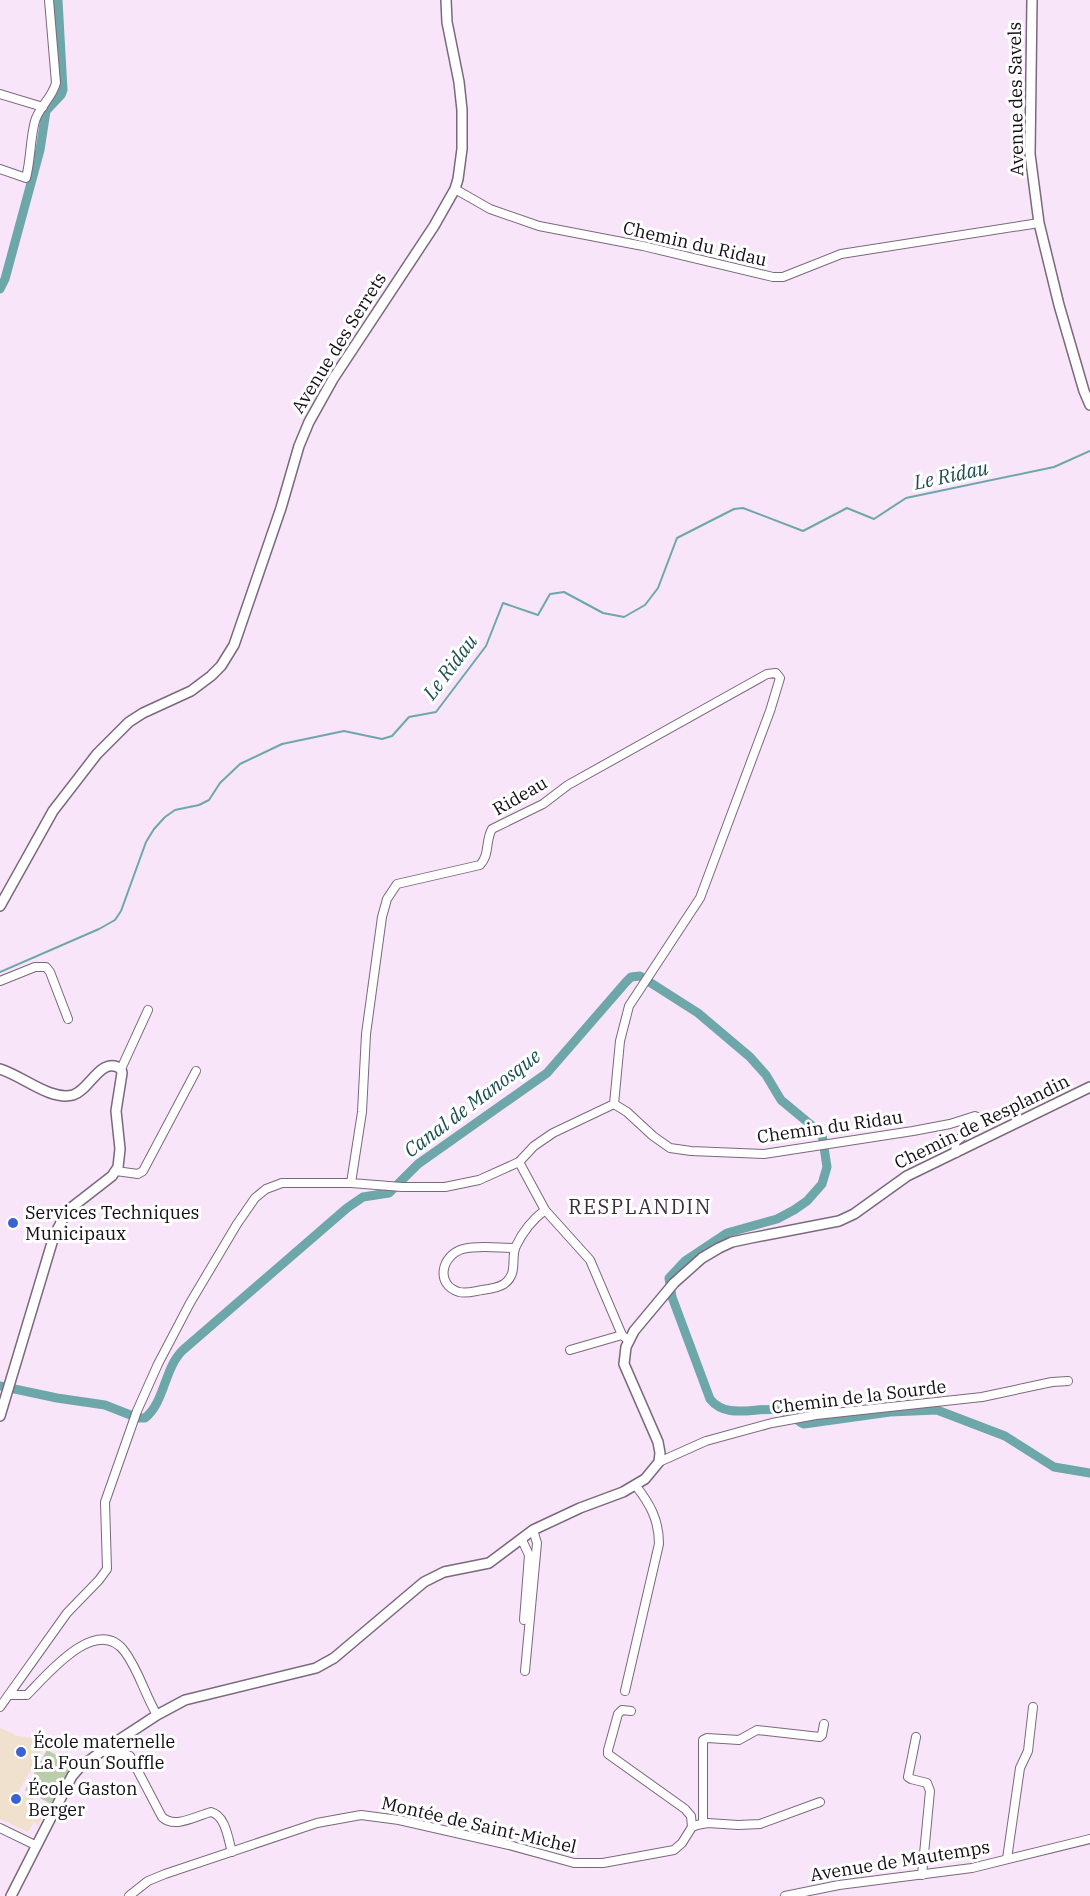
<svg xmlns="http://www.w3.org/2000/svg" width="1090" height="1896" viewBox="0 0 1090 1896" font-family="'IBM Plex Serif',serif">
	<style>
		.education { fill: #f0e0ce }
		.pitch { fill: #bacdab }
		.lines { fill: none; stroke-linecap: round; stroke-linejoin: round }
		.stream { stroke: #6da7aa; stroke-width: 2 }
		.canal { stroke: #6da7aa; stroke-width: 9 }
		.minor-casing { stroke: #7a697b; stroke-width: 10 }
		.tertiary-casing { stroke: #7a697b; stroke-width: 12 }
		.minor { stroke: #fff; stroke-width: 8 }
		.tertiary { stroke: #fff; stroke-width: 9 }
		.poi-dot { fill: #3b62d3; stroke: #fff; stroke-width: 2 }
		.labels { text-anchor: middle; stroke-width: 6; stroke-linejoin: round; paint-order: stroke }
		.street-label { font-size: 18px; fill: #130d14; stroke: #fff }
		.poi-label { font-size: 18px; fill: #130d14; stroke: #fff; text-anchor: start }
		.water-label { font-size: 20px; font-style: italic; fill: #1c4f52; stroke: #fff }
		.neighbourhood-label { font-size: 20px; letter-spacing: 1.5px; fill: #3c2d3d; stroke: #fff }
	</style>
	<rect width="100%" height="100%" fill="#f9e5fa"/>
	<!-- education -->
	<polygon class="education" points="0,1728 14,1734 13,1735 48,1741 18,1792 48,1806 38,1826 34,1822 28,1832 0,1819"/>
	<!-- pitch -->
	<polygon class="pitch" points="47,1750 73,1764 51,1804 25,1790"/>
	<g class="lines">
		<!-- stream -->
		<polyline class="stream" points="0,972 99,929 115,920 121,911 146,842 154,829 165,817 175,810 199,805 209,800 220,783 240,764 282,744 344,731 382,739 392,736 409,717 436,712 486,646 503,603 538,615 550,594 564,592 603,613 624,617 645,605 658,588 677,538 734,509 743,508 803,531 847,508 874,519 906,498 1054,467 1090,451"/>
		<!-- canal -->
		<g class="canal">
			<polyline points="0,289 5,279 40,150 46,111 61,95 63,90 58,0"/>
			<path d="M0 1386 57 1398 105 1405 138 1418H145C165 1402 164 1368 183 1350L347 1208 363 1197 389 1193 418 1164 547 1073 626 982 631 977 640 976 698 1013 750 1057 766 1075 781 1100 822 1134 827 1167 822 1184 807 1201 794 1210 777 1219 727 1233 685 1261 669 1278 672 1297 710 1399C728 1422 761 1404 784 1411 792 1413 796 1421 804 1424L890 1412 937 1410 1005 1436 1054 1467 1090 1473"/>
		</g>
		<!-- minor casing -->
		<g class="minor-casing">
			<g id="minor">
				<polyline points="0,94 43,107"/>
				<path d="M0 169 26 178C31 159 30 139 35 121 39 107 52 98 56 83L49 0"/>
				<polyline points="455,189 490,209 539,226 643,246 773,277 783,277 841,254 1039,223"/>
				<polyline points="0,981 35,967 46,967 50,972 68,1019"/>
				<polyline points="121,1069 148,1010"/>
				<polyline points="614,1104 627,1112 653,1136 670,1148 691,1151 764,1154 913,1131 950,1124 975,1116 979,1118 980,1122 979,1124 955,1142 956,1153"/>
				<polyline points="519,1162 545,1210 590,1260 622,1335 629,1341"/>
				<polyline points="116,1171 138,1174 143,1171 196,1071"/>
				<path d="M514 1248C499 1248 478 1245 463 1249 441 1255 435 1285 459 1292 467 1294 475 1291 482 1290 490 1289 498 1288 504 1284 519 1273 510 1258 516 1246 523 1231 532 1220 545 1210"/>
				<polyline points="570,1350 622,1335"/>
				<polyline points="659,1462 706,1441 772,1423 816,1415 982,1397 1052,1382 1068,1381"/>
				<polyline points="522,1540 529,1555 524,1620"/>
				<polyline points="525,1671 537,1543 533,1530"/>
				<path d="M625 1691 659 1544C659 1520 650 1504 636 1486"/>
				<path d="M9 1695H27C46 1676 97 1613 125 1652 139 1671 145 1695 157 1715"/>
				<path d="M0 1707 67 1613 99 1580 107 1569 105 1502 137 1411 158 1364 190 1303 237 1224 255 1198 266 1189 282 1183H351L402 1187H445L479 1180 519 1162 534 1146 553 1133 614 1104 620 1041 629 1006 700 898 770 711 780 678 776 673 767 674 568 785 543 804 492 829C485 841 490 855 480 865L397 884 387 899 382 917 366 1034 362 1112 351 1183"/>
				<polyline points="631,1711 622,1710 618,1714 608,1750 608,1754 685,1809 691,1816 692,1827"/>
				<polyline points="916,1737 908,1777 911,1779 927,1783 930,1791 922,1875"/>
				<path d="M102 1751C112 1755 121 1751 130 1756L162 1817C175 1829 196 1816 211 1812 226 1816 228 1839 232 1852"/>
				<polyline points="703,1823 703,1740 707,1738 739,1740 757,1730 820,1737 822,1735 824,1724"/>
				<polyline points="0,1828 35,1845"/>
				<polyline points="1007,1859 1020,1768 1028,1751 1033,1707"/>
				<polyline points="129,1896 148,1881 165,1874 317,1823 361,1815 399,1820 509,1845 574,1863 603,1863 674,1850 682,1843 692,1827 697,1825 708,1823 738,1825 760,1824 820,1802"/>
				<polyline points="785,1896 839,1885 972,1868 1090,1839"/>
			</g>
		</g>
		<!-- tertiary casing -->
		<g class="tertiary-casing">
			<g id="tertiary">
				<polyline points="1032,0 1030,154 1039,223 1059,305 1084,391 1090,405"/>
				<polyline points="0,906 53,811 97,754 129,722 143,713 191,691 211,676 221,666 234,645 281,508 299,446 309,422 333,379 434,226 455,189 458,179 462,149 462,110 459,82 447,22 446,0"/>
				<path d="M0 1069C23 1076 50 1101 73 1095 90 1090 101 1055 121 1069L122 1073 116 1111 120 1149 118 1167 112 1176 67 1211 54 1236 0 1416"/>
				<polyline points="11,1896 72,1776 79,1768 102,1751 157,1715 185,1700 316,1668 334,1658 424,1582 444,1572 489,1563 533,1530 580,1508 623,1492 645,1479 659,1462 660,1453 658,1442 624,1364 626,1347 634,1331 674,1283 702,1258 719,1248 732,1242 751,1238 839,1221 854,1214 907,1176 1090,1087"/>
			</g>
		</g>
		<!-- minor -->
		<use href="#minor" class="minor"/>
		<!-- tertiary -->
		<use href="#tertiary" class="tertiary"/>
	</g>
	<!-- markers -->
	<g class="poi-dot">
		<circle cx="13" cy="1223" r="6"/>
		<circle cx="21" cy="1752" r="6"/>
		<circle cx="16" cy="1799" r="6"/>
	</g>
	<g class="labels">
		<!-- street labels -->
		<g class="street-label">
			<text transform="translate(1016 99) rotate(-91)" y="6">Avenue des Savels</text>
			<text transform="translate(695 244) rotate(13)" y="6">Chemin du Ridau</text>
			<text transform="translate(339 343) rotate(-58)" y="6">Avenue des Serrets</text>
			<text transform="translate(520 796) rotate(-30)" y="6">Rideau</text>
			<text transform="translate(982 1122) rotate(-26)" y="6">Chemin de Resplandin</text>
			<text transform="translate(830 1127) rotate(-8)" y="6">Chemin du Ridau</text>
			<text transform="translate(859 1397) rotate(-7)" y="6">Chemin de la Sourde</text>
			<text transform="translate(479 1825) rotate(13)" y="6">Montée de Saint-Michel</text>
			<text transform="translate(900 1861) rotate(-9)" y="6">Avenue de Mautemps</text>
		</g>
		<!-- poi labels -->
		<g class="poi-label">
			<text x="25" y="1219">Services Techniques<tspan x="25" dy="21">Municipaux</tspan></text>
			<text x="33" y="1748">École maternelle<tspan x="33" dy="21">La Foun Souffle</tspan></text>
			<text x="28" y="1795">École Gaston<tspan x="28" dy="21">Berger</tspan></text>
		</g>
		<!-- water labels -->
		<g class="water-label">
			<text transform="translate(951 475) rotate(-12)" y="7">Le Ridau</text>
			<text transform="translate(450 667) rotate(-53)" y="7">Le Ridau</text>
			<text transform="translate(472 1103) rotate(-37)" y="7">Canal de Manosque</text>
		</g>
		<!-- neighbourhood labels -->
		<g class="neighbourhood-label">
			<text x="640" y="1214">RESPLANDIN</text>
		</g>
	</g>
</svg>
